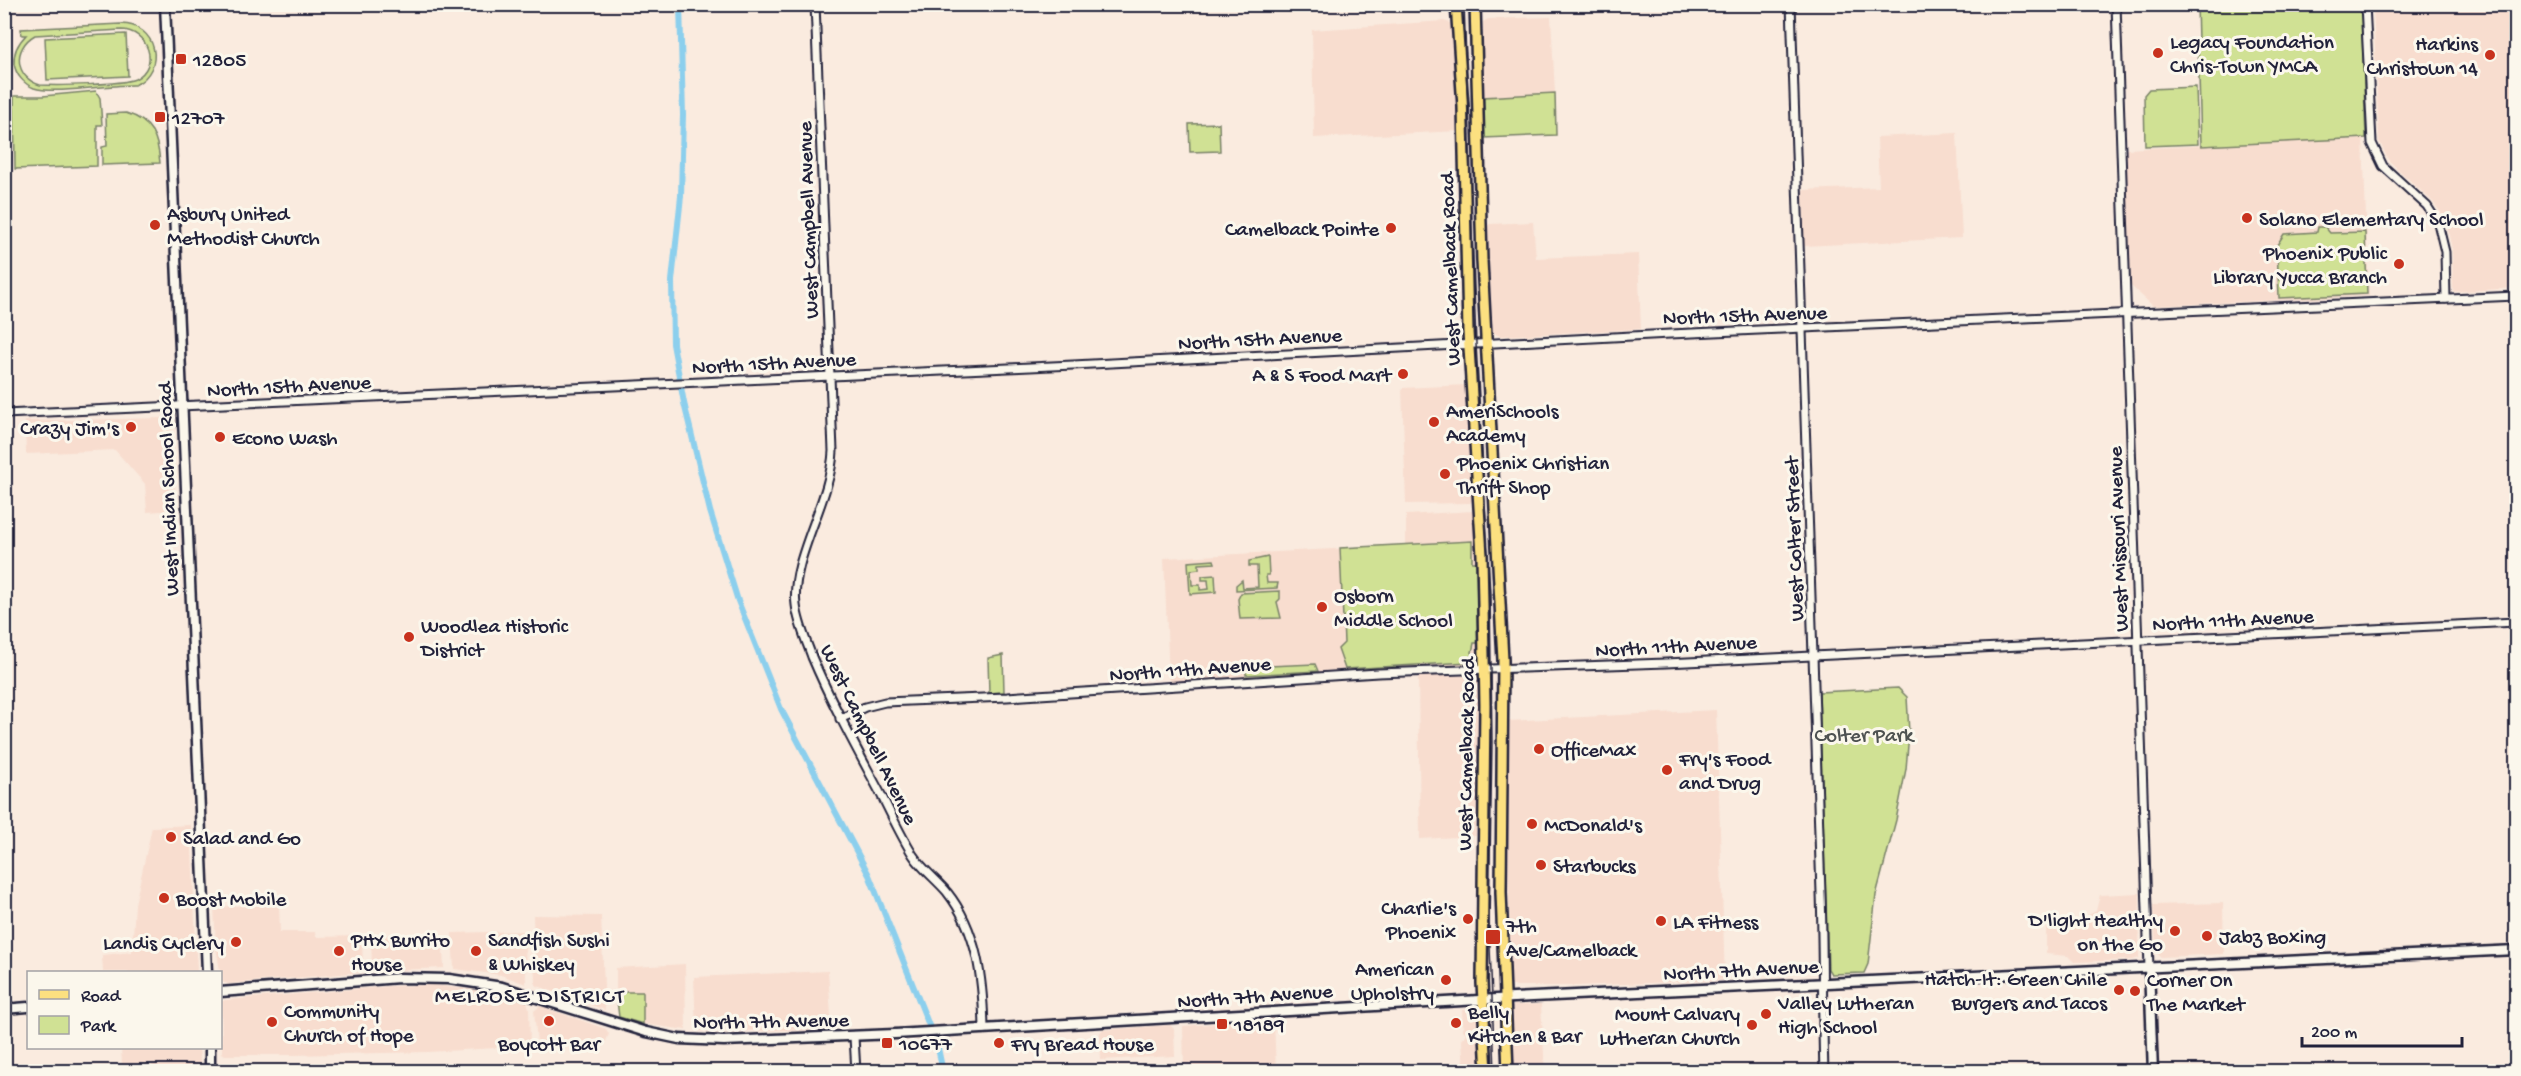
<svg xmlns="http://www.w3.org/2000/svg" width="2521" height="1076" viewBox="0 0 2521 1076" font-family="'Gochi Hand',sans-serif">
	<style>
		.built { fill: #f8ddcf }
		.green { fill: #d0e194; stroke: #798268; stroke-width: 1.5; fill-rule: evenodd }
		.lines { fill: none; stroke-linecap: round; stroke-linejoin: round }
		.canal { stroke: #8ccfed; stroke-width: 6 }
		.tertiary-casing { stroke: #22223b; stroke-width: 11 }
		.secondary-casing { stroke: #22223b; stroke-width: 13 }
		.primary-casing { stroke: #22223b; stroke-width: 14 }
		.tertiary { stroke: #fbf7ec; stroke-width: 7 }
		.secondary { stroke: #fbf7ec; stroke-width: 8 }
		.primary { stroke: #fce080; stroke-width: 9 }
		.tram { stroke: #22223b; stroke-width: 1.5 }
		.poi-dot { fill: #c8321e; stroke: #fbf7ec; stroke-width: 2 }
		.labels { text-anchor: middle; stroke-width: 6; stroke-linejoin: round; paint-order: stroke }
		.poi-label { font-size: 21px; fill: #22223b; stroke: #fbf7ec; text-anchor: start }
		.street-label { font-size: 21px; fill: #22223b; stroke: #fbf7ec }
		.park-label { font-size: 21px; fill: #4e5251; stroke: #fbf7ec }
		.neighbourhood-label { font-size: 22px; letter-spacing: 1.5px; fill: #22223b; stroke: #fbf7ec }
	</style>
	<rect width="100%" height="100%" fill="#faebdf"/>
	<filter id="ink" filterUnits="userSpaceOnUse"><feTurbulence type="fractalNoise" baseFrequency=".0167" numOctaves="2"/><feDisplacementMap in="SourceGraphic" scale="12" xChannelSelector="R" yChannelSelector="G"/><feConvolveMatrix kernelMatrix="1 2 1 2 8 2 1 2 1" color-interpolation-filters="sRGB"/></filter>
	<g filter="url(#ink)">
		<!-- built -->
		<g class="built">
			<polygon points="2373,5 2516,5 2516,288 2453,292 2452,250 2447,226 2442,214 2432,201 2389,161 2379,141"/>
			<polygon points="1551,17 1555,93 1483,97 1483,22 1488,19"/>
			<polygon points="1444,21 1450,23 1454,29 1460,131 1314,138 1312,30"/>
			<polygon points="1957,133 1962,238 1804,246 1803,190 1879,187 1877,137"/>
			<polygon points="2363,138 2369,296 2153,306 2131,286 2126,149"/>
			<polygon points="1533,222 1536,258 1638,254 1641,329 1500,336 1492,332 1487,288 1486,226 1490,224"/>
			<polygon points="1467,385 1474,500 1470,503 1406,504 1402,388"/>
			<polygon points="165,418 171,423 176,510 147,512 145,484 115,450 26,454 25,421"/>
			<polygon points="1473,511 1477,514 1480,656 1476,664 1173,682 1169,679 1164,558 1406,545 1406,515"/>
			<polygon points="1478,675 1481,679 1476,836 1420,839 1418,676"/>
			<polygon points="1716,710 1725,980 1575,986 1512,986 1508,980 1510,962 1508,859 1505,841 1508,721"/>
			<polygon points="191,825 197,972 103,972 102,955 132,952 135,904 152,827"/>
			<polygon points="2140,893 2139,958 2133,960 2074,962 2068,956 2046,954 2046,927 2068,926 2096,911 2100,895"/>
			<polygon points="2223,903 2224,954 2161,957 2156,952 2153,905"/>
			<polygon points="279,904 280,932 315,932 316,937 362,936 363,972 228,984 222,982 216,948 214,907"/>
			<polygon points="533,915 601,916 605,1010 535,985"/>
			<polygon points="525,931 526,984 501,975 454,969 452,933"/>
			<polygon points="442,934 444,968 372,971 371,936"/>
			<polygon points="685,964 686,1030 643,1024 643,992 616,992 616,968"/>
			<polygon points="828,971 832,1030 696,1031 694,977"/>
			<polygon points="433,985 490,992 527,1002 529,1008 530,1046 428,1052 291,1055 225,1055 222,1053 221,1002 225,1000 392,986"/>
			<polygon points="1541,1004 1545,1071 1512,1071 1510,1010 1514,1005"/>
			<polygon points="540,1006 606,1029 609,1034 606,1041 604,1043 540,1045 537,1043 534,1011"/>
			<polygon points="1472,1009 1478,1012 1479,1050 1483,1071 1464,1071 1462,1040 1466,1033 1463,1030 1462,1010"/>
			<polygon points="1274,1019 1276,1071 1184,1071 1183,1026"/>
			<polygon points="1170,1025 1174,1029 1175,1056 1101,1060 1100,1033 1102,1030"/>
			<polygon points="121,1048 199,1048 201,1071 153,1071 152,1063 122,1065"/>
			<polygon points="291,1065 284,1071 222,1071 225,1066"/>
		</g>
		<!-- green -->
		<g class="green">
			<polygon points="2197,5 2361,5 2366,138 2201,146"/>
			<path d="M121 24C157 24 167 69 135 85 113 84 54 95 34 88 24 84 16 75 14 64 13 52 18 43 26 35H22L21 29ZM121 30C148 30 161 66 135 79 121 85 57 86 40 85 15 78 12 48 35 35Z"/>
			<polygon points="126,34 128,76 47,80 45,38"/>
			<polygon points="2196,87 2198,144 2145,146 2144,95 2149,89"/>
			<polygon points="96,91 100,98 102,125 97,125 97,166 15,169 14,96 43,96"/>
			<polygon points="1555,93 1556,135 1483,138 1483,97"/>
			<path d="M126 113C152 121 158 137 160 163L102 165V147L107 146 106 114Z"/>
			<polygon points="1219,123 1220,151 1190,152 1189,124"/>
			<polygon points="2318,227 2325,227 2330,233 2365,232 2367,294 2279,298 2277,245 2284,234 2317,232"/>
			<polygon points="1472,541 1472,562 1476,562 1478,643 1474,643 1470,662 1345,669 1338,649 1344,643 1340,548"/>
			<polygon points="1268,557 1269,575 1266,575 1267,583 1278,583 1277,588 1236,590 1236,585 1242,580 1243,588 1258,587 1257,566 1249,566 1249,561"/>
			<polygon points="1214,560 1215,563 1199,564 1199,569 1191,570 1192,585 1200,585 1200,590 1209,589 1208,580 1202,580 1202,576 1215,575 1216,592 1190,594 1188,562"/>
			<polygon points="1280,591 1280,599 1277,602 1281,618 1240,619 1238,599 1241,593"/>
			<polygon points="1003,655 1004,692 989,693 988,658"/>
			<polygon points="1315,664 1318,671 1246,675 1246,668 1249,667"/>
			<polygon points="1898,688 1907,697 1909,733 1906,769 1896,820 1876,895 1868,964 1864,973 1831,974 1828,969 1819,692"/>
			<polygon points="616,992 643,992 643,1024 619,1017"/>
		</g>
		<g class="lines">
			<!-- canal -->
			<polyline class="canal" points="680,4 683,115 681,196 672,281 673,344 684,403 710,511 738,601 781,709 869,875 938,1048 943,1072"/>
			<!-- tertiary casing -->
			<g class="tertiary-casing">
				<g id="tertiary">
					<path d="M815 4 833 451C831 501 790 559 796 605 798 623 806 640 812 657 831 702 854 744 877 787 889 809 899 833 913 855 922 869 936 879 947 892 978 931 983 981 984 1029"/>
					<path d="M1791 4 1821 893C1823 952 1822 1012 1824 1072"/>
					<polyline points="2116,4 2149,968"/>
					<polyline points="2365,4 2372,143 2383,166 2427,206 2438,223 2445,252 2446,299"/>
					<polyline points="4,414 1073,365 1670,334 2516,296"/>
					<polyline points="840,719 865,707 885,702 1007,697 1378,673 1666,663 2516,622"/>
					<polyline points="854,1037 856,1072"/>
				</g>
			</g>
			<!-- secondary casing -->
			<g class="secondary-casing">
				<g id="secondary">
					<polyline points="165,4 207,972"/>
					<polyline points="2149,968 2153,1072"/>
					<polyline points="220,992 399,978 449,979 502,987 646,1032 679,1039 724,1041 895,1034 1514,998 2516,950"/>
					<polyline points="4,1009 28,1007"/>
					<polyline points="210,1048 210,1072"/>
				</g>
			</g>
			<!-- primary casing -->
			<g class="primary-casing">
				<g id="primary">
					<polyline points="1456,4 1463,107 1468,332 1482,555 1485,705 1482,983 1487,1072"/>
					<polyline points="1475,4 1482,261 1503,660 1501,892 1508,1072"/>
				</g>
			</g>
			<!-- tertiary -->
			<use href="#tertiary" class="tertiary"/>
			<!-- secondary -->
			<use href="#secondary" class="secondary"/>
			<!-- primary -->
			<use href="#primary" class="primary"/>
			<!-- tram -->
			<polyline class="tram" points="1464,4 1476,344 1490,594 1492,742 1489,923 1495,1072"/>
		</g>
	</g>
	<!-- markers -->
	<g class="poi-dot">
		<circle cx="2158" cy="53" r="6"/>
		<circle cx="2490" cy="55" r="6"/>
		<rect x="175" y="53" width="12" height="12" rx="3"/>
		<rect x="154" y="111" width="12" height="12" rx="3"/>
		<circle cx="2247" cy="218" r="6"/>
		<circle cx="155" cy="225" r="6"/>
		<circle cx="1391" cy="228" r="6"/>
		<circle cx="2399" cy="264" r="6"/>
		<circle cx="1403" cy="374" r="6"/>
		<circle cx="1434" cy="422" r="6"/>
		<circle cx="131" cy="427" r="6"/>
		<circle cx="220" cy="437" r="6"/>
		<circle cx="1445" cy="474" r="6"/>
		<circle cx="1322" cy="607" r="6"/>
		<circle cx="409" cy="637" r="6"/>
		<circle cx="1539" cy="749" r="6"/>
		<circle cx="1667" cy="770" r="6"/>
		<circle cx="1532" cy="824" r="6"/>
		<circle cx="171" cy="837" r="6"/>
		<circle cx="1541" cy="865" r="6"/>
		<circle cx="164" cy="898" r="6"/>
		<circle cx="1468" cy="919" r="6"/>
		<circle cx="1661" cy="921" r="6"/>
		<circle cx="2175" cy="931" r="6"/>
		<circle cx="2207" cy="936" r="6"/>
		<rect x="1485" y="929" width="16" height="16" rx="3"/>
		<circle cx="236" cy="942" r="6"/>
		<circle cx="339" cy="951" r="6"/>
		<circle cx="476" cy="951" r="6"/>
		<circle cx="1446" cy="980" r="6"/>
		<circle cx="2119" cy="990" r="6"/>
		<circle cx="2135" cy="991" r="6"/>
		<circle cx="1766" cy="1014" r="6"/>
		<circle cx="549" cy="1021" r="6"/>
		<circle cx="272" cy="1022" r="6"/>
		<circle cx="1456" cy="1023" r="6"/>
		<rect x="1216" y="1018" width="12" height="12" rx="3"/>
		<circle cx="1752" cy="1025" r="6"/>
		<rect x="881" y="1037" width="12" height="12" rx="3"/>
		<circle cx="999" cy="1043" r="6"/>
	</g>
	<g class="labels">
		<!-- poi labels -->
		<g class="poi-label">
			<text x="2170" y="48">Legacy Foundation<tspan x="2170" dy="24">Chris-Town YMCA</tspan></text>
			<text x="2478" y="50" text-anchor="end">Harkins<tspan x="2478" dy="24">Christown 14</tspan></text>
			<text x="193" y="66">12805</text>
			<text x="172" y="124">12707</text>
			<text x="167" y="220">Asbury United<tspan x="167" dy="24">Methodist Church</tspan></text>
			<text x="2259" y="225">Solano Elementary School</text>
			<text x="1379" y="235" text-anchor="end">Camelback Pointe</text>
			<text x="2387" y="259" text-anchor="end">Phoenix Public<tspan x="2387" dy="24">Library Yucca Branch</tspan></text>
			<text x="1391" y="381" text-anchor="end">A &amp; S Food Mart</text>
			<text x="1446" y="417">AmeriSchools<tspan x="1446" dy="24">Academy</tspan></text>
			<text x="119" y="434" text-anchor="end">Crazy Jim's</text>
			<text x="232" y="444">Econo Wash</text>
			<text x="1457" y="469">Phoenix Christian<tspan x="1457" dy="24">Thrift Shop</tspan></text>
			<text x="1334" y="602">Osborn<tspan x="1334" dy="24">Middle School</tspan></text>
			<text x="421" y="632">Woodlea Historic<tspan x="421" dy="24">District</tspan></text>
			<text x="1551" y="756">OfficeMax</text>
			<text x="1679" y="765">Fry's Food<tspan x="1679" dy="24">and Drug</tspan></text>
			<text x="1544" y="831">McDonald's</text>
			<text x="183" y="844">Salad and Go</text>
			<text x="1553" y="872">Starbucks</text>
			<text x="176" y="905">Boost Mobile</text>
			<text x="1456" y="914" text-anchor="end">Charlie's<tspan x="1456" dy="24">Phoenix</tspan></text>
			<text x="2163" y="926" text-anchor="end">D'light Healthy<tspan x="2163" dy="24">on the Go</tspan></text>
			<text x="1673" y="928">LA Fitness</text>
			<text x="1506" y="932">7th<tspan x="1506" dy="24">Ave/Camelback</tspan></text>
			<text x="2219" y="943">Jabz Boxing</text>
			<text x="351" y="946">PHX Burrito<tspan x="351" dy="24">House</tspan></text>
			<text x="488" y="946">Sandfish Sushi<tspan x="488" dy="24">&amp; Whiskey</tspan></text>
			<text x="224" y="949" text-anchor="end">Landis Cyclery</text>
			<text x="1434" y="975" text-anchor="end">American<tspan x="1434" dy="24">Upholstry</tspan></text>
			<text x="2107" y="985" text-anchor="end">Hatch-It: Green Chile<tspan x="2107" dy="24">Burgers and Tacos</tspan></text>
			<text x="2147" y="986">Corner On<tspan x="2147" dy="24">The Market</tspan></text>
			<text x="1778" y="1009">Valley Lutheran<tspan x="1778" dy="24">High School</tspan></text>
			<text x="284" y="1017">Community<tspan x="284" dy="24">Church of Hope</tspan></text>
			<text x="1468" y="1018">Belly<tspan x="1468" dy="24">Kitchen &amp; Bar</tspan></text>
			<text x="1740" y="1020" text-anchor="end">Mount Calvary<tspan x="1740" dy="24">Lutheran Church</tspan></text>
			<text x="1234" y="1031">18189</text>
			<text x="549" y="1050" text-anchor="middle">Boycott Bar</text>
			<text x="899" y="1050">10677</text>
			<text x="1011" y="1050">Fry Bread House</text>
		</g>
		<!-- street labels -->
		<g class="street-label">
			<text transform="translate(807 220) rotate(-92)" y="7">West Campbell Avenue</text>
			<text transform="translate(1449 269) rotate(-92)" y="7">West Camelback Road</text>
			<text transform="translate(1745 314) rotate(-2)" y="7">North 15th Avenue</text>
			<text transform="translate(1260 338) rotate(-3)" y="7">North 15th Avenue</text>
			<text transform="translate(774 362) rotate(-3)" y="7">North 15th Avenue</text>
			<text transform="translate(289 385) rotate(-3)" y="7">North 15th Avenue</text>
			<text transform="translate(167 489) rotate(-92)" y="7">West Indian School Road</text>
			<text transform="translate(1793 539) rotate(-92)" y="7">West Colter Street</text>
			<text transform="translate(2117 539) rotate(-92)" y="7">West Missouri Avenue</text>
			<text transform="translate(2233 619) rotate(-3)" y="7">North 11th Avenue</text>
			<text transform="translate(1676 645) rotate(-3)" y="7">North 11th Avenue</text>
			<text transform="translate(1190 668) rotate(-4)" y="7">North 11th Avenue</text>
			<text transform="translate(870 734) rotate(64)" y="7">West Campbell Avenue</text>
			<text transform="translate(1465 754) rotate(-89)" y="7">West Camelback Road</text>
			<text transform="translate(1741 969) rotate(-3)" y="7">North 7th Avenue</text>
			<text transform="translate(1255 995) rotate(-4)" y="7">North 7th Avenue</text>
			<text transform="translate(771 1020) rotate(-1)" y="7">North 7th Avenue</text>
		</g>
		<!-- park labels -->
		<g class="park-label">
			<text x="1864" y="741">Colter Park</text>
		</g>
		<!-- neighbourhood labels -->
		<g class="neighbourhood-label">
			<text x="530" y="1002">MELROSE DISTRICT</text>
		</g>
	</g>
	<!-- margin -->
	<rect width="2521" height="1076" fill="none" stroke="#fbf7ec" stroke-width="24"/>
	<rect x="12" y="12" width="2497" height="1052" fill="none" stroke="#22223b" stroke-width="2" filter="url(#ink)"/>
	<!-- legend -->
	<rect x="27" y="971" width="195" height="78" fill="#fbf7ec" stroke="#a4a2a5" stroke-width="1.5"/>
	<rect x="39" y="990" width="30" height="9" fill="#fce080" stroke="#a4a2a5" stroke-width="1.5"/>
	<text x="81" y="1001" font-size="18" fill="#22223b">Road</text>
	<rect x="39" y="1016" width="30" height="18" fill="#d0e194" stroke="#a4a2a5" stroke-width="1.5"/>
	<text x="81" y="1031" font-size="18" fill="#22223b">Park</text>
	<!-- scale -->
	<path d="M2302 1037v9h160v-9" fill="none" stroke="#22223b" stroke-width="3"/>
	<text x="2311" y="1037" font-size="18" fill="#22223b" stroke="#fbf7ec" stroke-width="4.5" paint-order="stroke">200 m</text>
</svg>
